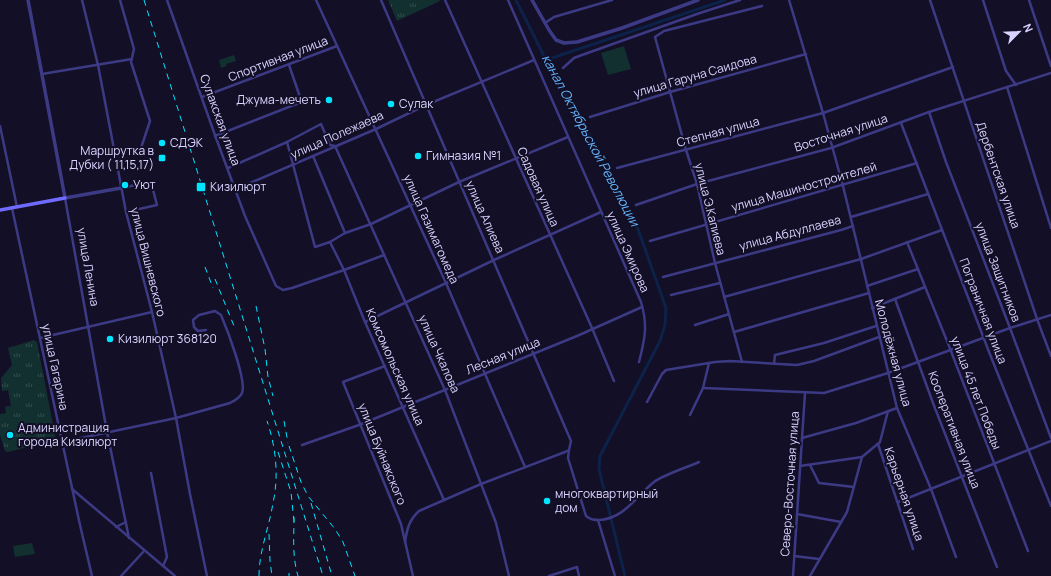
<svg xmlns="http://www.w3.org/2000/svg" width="1051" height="576" viewBox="0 0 1051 576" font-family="Manrope,sans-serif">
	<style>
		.grass { fill: url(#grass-tufts) }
		.pitch { fill: #12302f }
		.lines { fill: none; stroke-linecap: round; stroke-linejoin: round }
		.canal { stroke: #0c2248; stroke-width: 3 }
		.minor { stroke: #3d3a85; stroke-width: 2.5 }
		.tertiary { stroke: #3d3a85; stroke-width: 3.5 }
		.secondary { stroke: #6f6bff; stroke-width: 3.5 }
		.rail { stroke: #00e5ff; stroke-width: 1; stroke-dasharray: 6 5; stroke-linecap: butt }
		.poi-dot { fill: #00e5ff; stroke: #130f26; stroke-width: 1.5 }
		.labels { text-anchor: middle; stroke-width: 4; stroke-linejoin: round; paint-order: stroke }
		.street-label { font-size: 12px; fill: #d9d4ff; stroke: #130f26 }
		.poi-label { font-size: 12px; fill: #d9d4ff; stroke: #130f26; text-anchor: start }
		.water-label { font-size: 13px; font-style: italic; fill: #62b6ff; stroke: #130f26 }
	</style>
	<defs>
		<pattern id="grass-tufts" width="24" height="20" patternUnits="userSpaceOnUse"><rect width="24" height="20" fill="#12302f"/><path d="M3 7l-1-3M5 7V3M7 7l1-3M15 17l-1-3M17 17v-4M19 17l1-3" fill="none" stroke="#344d4e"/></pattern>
	</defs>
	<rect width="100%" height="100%" fill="#130f26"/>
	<!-- grass -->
	<g class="grass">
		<polygon points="388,0 439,0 440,1 397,21"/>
		<polygon points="34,340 37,342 56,440 8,452 5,451 0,435 0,414 6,413 5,407 11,406 8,390 2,391 1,378 12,365 8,348"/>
	</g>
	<!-- pitch -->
	<g class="pitch">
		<polygon points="624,46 631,69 608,75 601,53"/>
		<polygon points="234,55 236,61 226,64 227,66 221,68 219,60"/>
		<polygon points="32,543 35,554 15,557 13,546"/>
	</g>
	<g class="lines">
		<!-- canal -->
		<g class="canal">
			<polyline points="516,0 546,60 570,103 586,128 634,218 666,308 665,325 660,341 600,456 599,469 625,576"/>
			<polyline points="546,60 725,0"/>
		</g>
		<!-- minor -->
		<g class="minor">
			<polyline points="82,0 98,65 126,212 152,312 176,418 190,494 207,576"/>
			<polyline points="120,0 134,49 131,62 150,121 140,151"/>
			<polyline points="167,0 216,138 245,216 276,286 283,290 292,288 344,270 384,255"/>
			<polyline points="316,0 446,283 525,467"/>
			<path d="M381 0 571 441 569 450 565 452 481 484 419 511C409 520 407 529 405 542"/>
			<polyline points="445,0 592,328 614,381"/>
			<path d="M508 0 641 302C648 325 645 339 639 362"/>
			<polyline points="789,0 823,113 843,186 897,408 931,489 956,557"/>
			<polyline points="930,0 1037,319 1051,356"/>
			<polyline points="983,0 1006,71 1016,85"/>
			<polyline points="1029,0 1051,66"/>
			<polyline points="545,23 554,17 612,0"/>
			<polyline points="563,68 574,58 582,55 697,14 740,0"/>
			<polyline points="42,74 132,59"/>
			<polyline points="1007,87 1051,228"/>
			<polyline points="202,97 337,46"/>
			<polyline points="929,112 946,162 1010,328 1051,438"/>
			<polyline points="590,117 670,92 806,54"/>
			<polyline points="901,123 991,357 1051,506"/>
			<polyline points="0,126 17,207"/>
			<polyline points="215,136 299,103 300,97 289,65"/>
			<polyline points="287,142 315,247 330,242 345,233 313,156"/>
			<polyline points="228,168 287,142 321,124 330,145 335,146 445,390 496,523 509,576"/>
			<polyline points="617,168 823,113 953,67"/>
			<polyline points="121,188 151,182 157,205 126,212"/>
			<polyline points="236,189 376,129 426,105 534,60"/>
			<polyline points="65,198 107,432 129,538"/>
			<polyline points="636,205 697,184 831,148 929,112 1051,73"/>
			<polyline points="12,208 80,525 92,576"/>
			<polyline points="851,217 928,194"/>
			<polyline points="345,233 371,224 459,182 568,137"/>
			<polyline points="650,241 917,163"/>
			<polyline points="330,242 344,270 365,322 444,500"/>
			<polyline points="907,242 949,346 1028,551"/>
			<polyline points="663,277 841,230 853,226"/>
			<polyline points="867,286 918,269"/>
			<polyline points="671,295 720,283"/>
			<polyline points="724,297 861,259 942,230"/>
			<polyline points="895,299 933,403 997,567"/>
			<polyline points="872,308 925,287"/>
			<polyline points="365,322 494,260 601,212"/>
			<polyline points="695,325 729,314"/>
			<polyline points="734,332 869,293"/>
			<polyline points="40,338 152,312"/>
			<polyline points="742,362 715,263 697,184 686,150 655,37 664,31 762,6"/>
			<polyline points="774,364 775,355 824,343 876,326"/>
			<polyline points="385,366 343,382 401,524 413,576"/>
			<polyline points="703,388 824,393 888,373 1010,328 1051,315"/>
			<polyline points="647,402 662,374 666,370 715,362 730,361 797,365 814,361 879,337"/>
			<polyline points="690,415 703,388 709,363"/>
			<polyline points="802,438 856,423 897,408"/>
			<path d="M62 442 176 418 230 403C234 401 240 398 242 393 247 381 227 329 221 315L215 311 199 315 193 320 194 327 198 331 206 330"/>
			<polyline points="878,444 913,549"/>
			<polyline points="302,445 359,425 577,336 642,307"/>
			<path d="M569 450 568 458 586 516C591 520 594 520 600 520 625 518 636 496 654 482 663 475 688 467 699 462"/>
			<polyline points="810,465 819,483 854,487"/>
			<polyline points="800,466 862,457"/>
			<polyline points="151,473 167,557 163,566"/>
			<polyline points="72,489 175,576"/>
			<polyline points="898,502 1051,441"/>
			<polyline points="797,514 841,522"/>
			<polyline points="598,520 615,576"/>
			<polyline points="116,527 126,522"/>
			<polyline points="794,556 819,559"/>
			<polyline points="121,576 144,551"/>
			<polyline points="549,576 577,567 579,576"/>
			<polyline points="793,576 805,393"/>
			<polyline points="810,576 847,512 862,457 880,442 888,411"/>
		</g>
		<!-- tertiary -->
		<g class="tertiary">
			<polyline points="28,0 65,198 121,188"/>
			<polyline points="532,0 549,30 556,40 564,43 577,42 622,28 698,0"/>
		</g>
		<!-- secondary -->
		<polyline class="secondary" points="0,210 65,198"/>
		<!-- rail -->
		<g class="rail">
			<polyline points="144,0 323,576"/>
			<polyline points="205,267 213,288"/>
			<polyline points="215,279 234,326"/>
			<polyline points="256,306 265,349 268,377 273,396"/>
			<polyline points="284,421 288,443"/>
			<polyline points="289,446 301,482 308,496 335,529 343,542 355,576"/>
			<polyline points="278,452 291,492 294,522"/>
			<polyline points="311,503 332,576"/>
			<path d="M294 517C294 537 292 556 298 576"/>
			<polyline points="269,534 270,561 272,576"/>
			<path d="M259 576C259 551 269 528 273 503 279 476 276 447 267 421"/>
			<polyline points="289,576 289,573"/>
		</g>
	</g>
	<!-- markers -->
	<g class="poi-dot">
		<circle cx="329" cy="100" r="4"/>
		<circle cx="391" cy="104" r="4"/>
		<circle cx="162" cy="143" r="4"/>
		<circle cx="418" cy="156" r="4"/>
		<rect x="158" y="154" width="8" height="8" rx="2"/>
		<circle cx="125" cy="185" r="4"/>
		<rect x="196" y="182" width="10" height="10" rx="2"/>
		<circle cx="110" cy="339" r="4"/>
		<circle cx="10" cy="435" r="4"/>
		<circle cx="547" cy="501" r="4"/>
	</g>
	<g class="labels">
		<!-- street labels -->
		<g class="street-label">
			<text transform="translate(278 59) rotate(-21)" y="4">Спортивная улица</text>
			<text transform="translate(695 76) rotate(-16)" y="4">улица Гаруна Саидова</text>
			<text transform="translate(220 120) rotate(70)" y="4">Сулакская улица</text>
			<text transform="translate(718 132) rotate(-15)" y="4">Степная улица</text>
			<text transform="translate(841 133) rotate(-18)" y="4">Восточная улица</text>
			<text transform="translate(337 135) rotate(-24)" y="4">улица Полежаева</text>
			<text transform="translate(998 175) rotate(71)" y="4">Дербентская улица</text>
			<text transform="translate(538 187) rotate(66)" y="4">Садовая улица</text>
			<text transform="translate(804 187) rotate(-16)" y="4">улица Машиностроителей</text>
			<text transform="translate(710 209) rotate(76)" y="4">улица Э.Капиева</text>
			<text transform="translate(485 217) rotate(66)" y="4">улица Алиева</text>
			<text transform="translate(431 229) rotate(66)" y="4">улица Газимагомеда</text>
			<text transform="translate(790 233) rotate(-15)" y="4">улица Абдуллаева</text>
			<text transform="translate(628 252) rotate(66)" y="4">улица Эмирова</text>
			<text transform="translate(148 262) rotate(76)" y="4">улица Вишневского</text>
			<text transform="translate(88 267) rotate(80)" y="4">улица Ленина</text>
			<text transform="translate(998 272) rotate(69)" y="4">улица Защитников</text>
			<text transform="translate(983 311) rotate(69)" y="4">Пограничная улица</text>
			<text transform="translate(893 353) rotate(75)" y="4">Молодёжная улица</text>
			<text transform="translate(439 354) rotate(66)" y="4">улица Чкалова</text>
			<text transform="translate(503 356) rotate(-22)" y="4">Лесная улица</text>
			<text transform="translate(55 367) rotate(78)" y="4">улица Гагарина</text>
			<text transform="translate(395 367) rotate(66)" y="4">Комсомольская улица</text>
			<text transform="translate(976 393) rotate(69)" y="4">улица 45 лет Победы</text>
			<text transform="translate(954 430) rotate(69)" y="4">Кооперативная улица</text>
			<text transform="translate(382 454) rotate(68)" y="4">улица Буйнакского</text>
			<text transform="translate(790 484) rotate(-86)" y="4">Северо-Восточная улица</text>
			<text transform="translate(904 494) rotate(71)" y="4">Карьерная улица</text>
		</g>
		<!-- poi labels -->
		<g class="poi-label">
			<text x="321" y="104" text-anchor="end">Джума-мечеть</text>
			<text x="399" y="108">Сулак</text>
			<text x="170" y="147">СДЭК</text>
			<text x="154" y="155" text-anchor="end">Маршрутка в<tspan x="154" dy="14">Дубки ( 11,15,17)</tspan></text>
			<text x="426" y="160">Гимназия №1</text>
			<text x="133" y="189">Уют</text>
			<text x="210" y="191">Кизилюрт</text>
			<text x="118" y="343">Кизилюрт 368120</text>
			<text x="18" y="432">Администрация<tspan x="18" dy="14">города Кизилюрт</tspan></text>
			<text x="555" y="498">многоквартирный<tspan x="555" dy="14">дом</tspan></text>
		</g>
		<!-- water labels -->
		<g class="water-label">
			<text transform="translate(591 140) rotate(62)" y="5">канал Октябрьской Революции</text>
		</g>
	</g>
	<!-- north arrow -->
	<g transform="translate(1019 32) rotate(66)" stroke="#130f26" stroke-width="3" paint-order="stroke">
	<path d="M0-3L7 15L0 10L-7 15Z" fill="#d9d4ff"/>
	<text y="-6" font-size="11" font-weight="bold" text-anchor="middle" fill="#d9d4ff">N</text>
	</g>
</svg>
